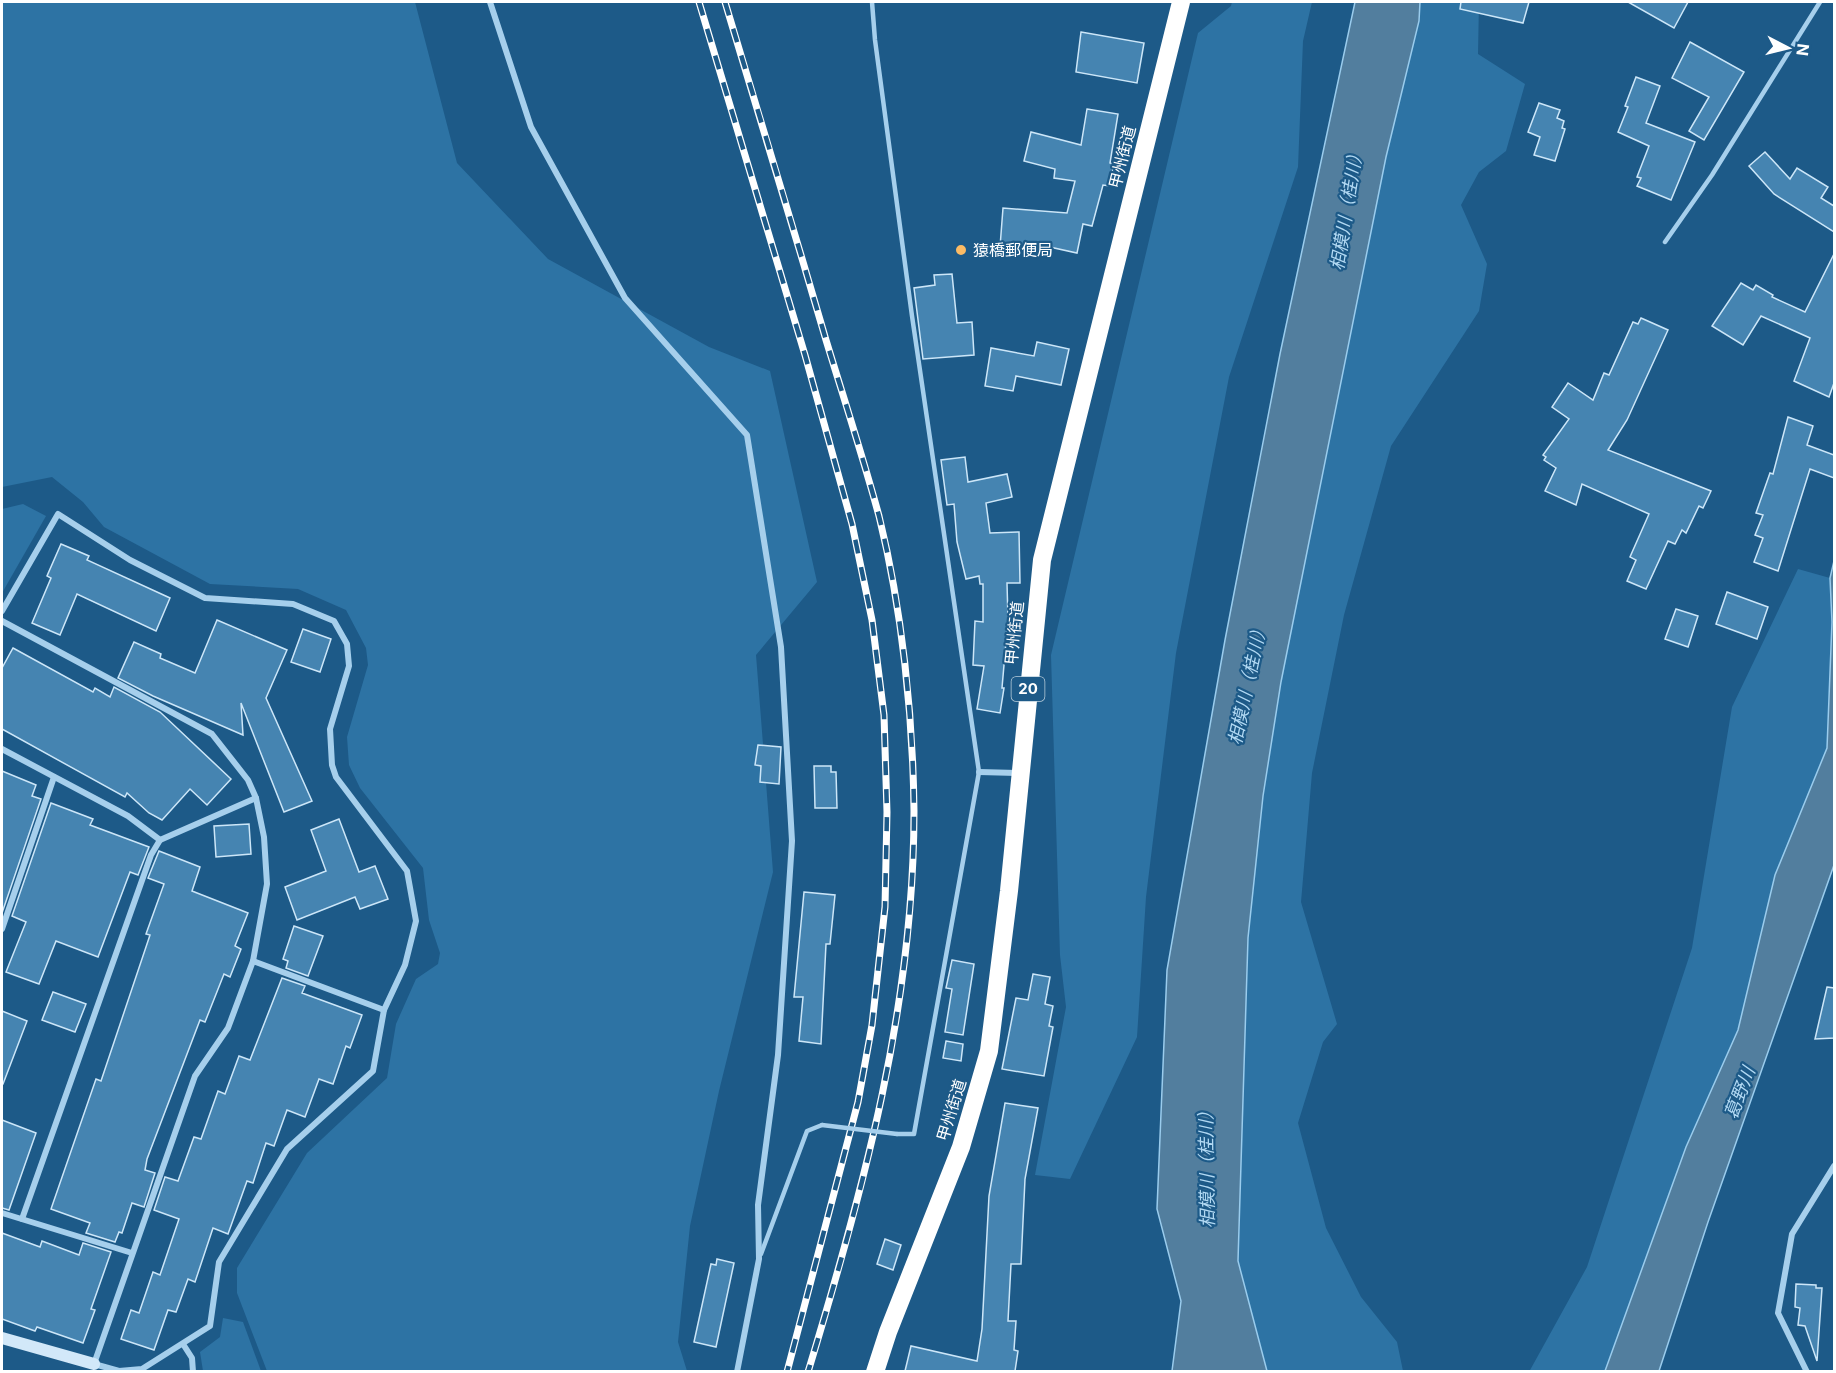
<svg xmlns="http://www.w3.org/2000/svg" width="1836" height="1373" viewBox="0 0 1836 1373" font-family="Inter,'Noto Sans JP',sans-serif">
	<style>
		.green { fill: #2d73a4 }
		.water { fill: #527e9e; stroke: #9acced; stroke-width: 1.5 }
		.building { fill: #4584b1; stroke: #cce6f8; stroke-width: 1.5 }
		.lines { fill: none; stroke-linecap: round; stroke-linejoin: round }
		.lane { stroke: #a6cfec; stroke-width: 4.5 }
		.street { stroke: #a6cfec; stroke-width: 6 }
		.secondary { stroke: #d2e8f9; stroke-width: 12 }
		.highway { stroke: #fff; stroke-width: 18 }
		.rail-casing { stroke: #fff; stroke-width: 7 }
		.rail { stroke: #1d5a88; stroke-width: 4.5; stroke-dasharray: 14; stroke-linecap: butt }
		.lane-bridge { stroke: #a6cfec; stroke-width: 4.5 }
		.poi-dot { fill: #fbbb65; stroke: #1d5a88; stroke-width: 2 }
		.labels { text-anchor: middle; stroke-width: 4.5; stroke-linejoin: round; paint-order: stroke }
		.shield { fill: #1d5a88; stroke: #bbcedb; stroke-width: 1.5 }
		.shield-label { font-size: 15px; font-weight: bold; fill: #fff }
		.street-label { font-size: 16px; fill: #fff; stroke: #1d5a88 }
		.poi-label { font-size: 16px; fill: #fff; stroke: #1d5a88; text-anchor: start }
		.water-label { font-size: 18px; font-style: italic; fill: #b2d9f3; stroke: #1d5a88 }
	</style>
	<rect width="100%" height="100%" fill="#1d5a88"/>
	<!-- green -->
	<g class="green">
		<polygon points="2,2 415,2 457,163 548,259 709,347 770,371 817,582 756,655 773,872 719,1091 690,1226 678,1342 687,1371 267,1371 237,1293 237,1268 307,1153 387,1078 396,1024 416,979 438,964 440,953 429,920 423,868 360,788 349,765 347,737 368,665 366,648 346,610 298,589 210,584 104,527 83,502 52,477 2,487"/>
		<polygon points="1232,2 1312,2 1303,41 1298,167 1229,377 1176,653 1146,897 1137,1037 1070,1179 1035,1175 1066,1007 1060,955 1051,655 1198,33 1231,6"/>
		<polygon points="1420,2 1479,2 1478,54 1525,84 1506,151 1479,172 1461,205 1487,264 1479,311 1391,446 1344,615 1312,773 1301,902 1337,1024 1323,1042 1298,1123 1326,1228 1361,1297 1397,1342 1403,1371 1267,1371 1238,1261 1248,938 1263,796 1281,682 1386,157 1419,21"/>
		<polygon points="23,504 46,516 2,593 2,509"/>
		<polygon points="1798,569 1830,578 1832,622 1827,748 1775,875 1738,1030 1686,1147 1605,1371 1529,1372 1587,1267 1692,948 1732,707"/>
		<polygon points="223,1318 243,1322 261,1371 203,1371 200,1352 220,1337"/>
	</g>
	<!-- water -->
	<g class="water">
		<polygon points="1355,2 1420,2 1419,21 1386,157 1281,682 1263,796 1248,938 1238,1261 1267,1371 1172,1371 1181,1301 1157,1209 1167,970 1225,640 1280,354"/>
		<polygon points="1834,561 1834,865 1708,1222 1659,1371 1605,1371 1686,1147 1738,1030 1775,875 1827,748 1832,622 1830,578"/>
	</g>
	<!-- building -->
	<g class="building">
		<polygon points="1461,2 1529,2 1523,23 1460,9"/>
		<polygon points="1628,2 1688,2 1674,28"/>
		<polygon points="1081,32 1144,43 1137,83 1076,72"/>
		<polygon points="1690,42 1744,72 1704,140 1689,131 1709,97 1672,78"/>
		<polygon points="1636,77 1660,86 1646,123 1695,142 1671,200 1637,186 1641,178 1637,177 1649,146 1618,132 1628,107 1625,106"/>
		<polygon points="1539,103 1560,110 1557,118 1564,121 1562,128 1565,129 1555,161 1534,155 1540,137 1528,132"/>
		<polygon points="1087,109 1118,114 1110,163 1114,164 1110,186 1103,185 1092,226 1083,224 1077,253 1045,246 1045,251 1000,247 1003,208 1067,213 1075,181 1054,178 1055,169 1024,161 1031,132 1081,145"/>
		<polygon points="1765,152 1790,179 1797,168 1828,187 1821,198 1834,206 1834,232 1774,194 1749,166"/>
		<polygon points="1834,254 1834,383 1829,397 1794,381 1810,338 1761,316 1743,345 1712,326 1741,283 1753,290 1756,285 1773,295 1772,297 1805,312"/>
		<polygon points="952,274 957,323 972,322 974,355 923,359 914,288 935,285 934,275"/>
		<polygon points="1641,318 1668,330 1627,420 1608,450 1711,491 1703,508 1699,506 1686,533 1682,530 1675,544 1668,541 1646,589 1627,581 1636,560 1630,557 1649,514 1582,484 1576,505 1545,491 1556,468 1544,460 1546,457 1543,455 1569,419 1552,407 1568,383 1593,400 1604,373 1609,375 1633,322 1638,324"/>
		<polygon points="1037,342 1069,349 1061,385 1016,376 1013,391 985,386 991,348 1034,356"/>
		<polygon points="1788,417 1813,426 1807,445 1834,455 1834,478 1810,469 1778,571 1754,562 1763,538 1755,535 1763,515 1756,513 1770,473 1773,474"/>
		<polygon points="965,457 968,482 1007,474 1012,497 986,503 990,533 1019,532 1020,583 1007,583 1008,619 1002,688 1004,688 1000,713 977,709 984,666 973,665 975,621 983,622 983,584 980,584 979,576 966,579 957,542 954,504 947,505 941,460"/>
		<polygon points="61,544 89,556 87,560 170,598 156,631 77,594 60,635 32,623 51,578 47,576"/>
		<polygon points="1727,592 1768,607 1757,639 1716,624"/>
		<polygon points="1676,609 1698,616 1688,647 1665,639"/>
		<polygon points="217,620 287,650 266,698 312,801 284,812 241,703 243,735 153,696 118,678 134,642 161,654 160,658 195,673"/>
		<polygon points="303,629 331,639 320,672 291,662"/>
		<polygon points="13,648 93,692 95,688 110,697 114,687 160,712 231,779 207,805 190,789 162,820 149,813 127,793 125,797 2,729 2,668"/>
		<polygon points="758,745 781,747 779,784 760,782 761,766 755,765"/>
		<polygon points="814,766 831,766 831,772 836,772 837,808 815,808"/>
		<polygon points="2,771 36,785 32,796 41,799 2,913"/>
		<polygon points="51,803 93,819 90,825 149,847 138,875 130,872 98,957 56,941 39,984 6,972 26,922 12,916"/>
		<polygon points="339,819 359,872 375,866 388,899 360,909 355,897 297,920 285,887 326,871 311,830"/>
		<polygon points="249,824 251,854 216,857 214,826"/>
		<polygon points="159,851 200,867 192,891 248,913 235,946 241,949 230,977 224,974 205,1022 200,1020 147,1159 145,1170 155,1173 144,1207 132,1203 122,1233 119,1232 115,1242 86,1233 90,1223 51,1209 96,1079 101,1081 150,935 146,934 164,884 148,878"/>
		<polygon points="804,892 835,895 830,944 826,944 821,1044 799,1041 803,997 794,997"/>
		<polygon points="294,926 323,936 308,976 286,968 288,961 283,959"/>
		<polygon points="952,960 974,964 963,1035 945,1032 952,989 946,988"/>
		<polygon points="1033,974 1050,977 1045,1004 1053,1006 1049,1026 1053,1027 1044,1076 1002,1069 1016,998 1028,1000"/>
		<polygon points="282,978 305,986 302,993 362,1015 350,1048 346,1046 333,1084 319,1079 305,1117 287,1110 274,1146 266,1143 253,1183 247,1181 228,1234 213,1228 195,1282 188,1279 176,1312 168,1310 154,1350 121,1339 131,1310 139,1313 153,1272 160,1275 179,1219 154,1210 165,1177 178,1181 194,1137 201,1139 218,1091 225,1094 239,1056 250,1060"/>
		<polygon points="1827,987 1834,988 1834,1038 1815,1039"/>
		<polygon points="53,992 86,1004 75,1032 42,1020"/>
		<polygon points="2,1011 27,1021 3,1084 2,1084"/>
		<polygon points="946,1041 963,1044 961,1061 943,1058"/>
		<polygon points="1005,1103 1038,1108 1025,1179 1021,1264 1011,1264 1008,1321 1016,1321 1014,1350 1018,1351 1015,1371 905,1371 911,1346 977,1361 982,1329 989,1196"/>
		<polygon points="2,1120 36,1133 9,1210 2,1208"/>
		<polygon points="2,1233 40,1247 42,1241 79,1255 83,1243 111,1252 91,1309 95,1310 83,1343 37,1327 35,1331 2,1319"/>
		<polygon points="885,1239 901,1245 893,1270 877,1264"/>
		<polygon points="717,1259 734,1263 716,1347 694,1342 711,1264 716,1265"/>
		<polygon points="1796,1284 1816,1285 1816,1288 1822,1288 1817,1361 1805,1326 1798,1325 1800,1308 1795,1307"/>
	</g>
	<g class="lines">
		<!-- lane -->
		<g class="lane">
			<polyline points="872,2 875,40 912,316 979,772 914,1134 897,1134"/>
			<polyline points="1665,242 1712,175 1820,2"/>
			<polyline points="761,1254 807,1131 822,1125"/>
		</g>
		<!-- street -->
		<g class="street">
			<polyline points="490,2 531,127 625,298 747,435 781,647 792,841 778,1055 758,1205 759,1259 737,1372"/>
			<polyline points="2,611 58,514 130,560 205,598 293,604 334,621 347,644 349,666 330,729 332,765 336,777 407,871 416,921 405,965 384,1010 373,1071 287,1149 219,1262 210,1326 142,1369 119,1371 94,1364 195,1076 228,1028 253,961 267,884 264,837 256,798 248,780 212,734 2,621"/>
			<polyline points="2,749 128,816 160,840 151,855 22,1219"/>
			<polyline points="979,772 1017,773"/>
			<polyline points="160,840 256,798"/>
			<polyline points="2,929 54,777"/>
			<polyline points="253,961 384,1010"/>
			<polyline points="2,1213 132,1253"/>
			<polyline points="183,1344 192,1358 193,1372"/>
			<polyline points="1807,1372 1778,1313 1792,1234 1834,1166"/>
		</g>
		<!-- secondary -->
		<polyline class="secondary" points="2,1338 94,1364"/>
		<!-- highway -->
		<polyline class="highway" points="875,1372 888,1332 961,1147 989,1051 1009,891 1042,560 1181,2"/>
		<!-- rail casing -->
		<g class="rail-casing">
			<g id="rail">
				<polyline points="699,2 805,355 852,524 872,620 884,715 887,812 885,907 872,1025 858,1102 787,1372"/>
				<path d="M725 2C759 114 793 227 826 340 844 399 863 457 879 516 902 609 913 716 914 811 914 1005 864 1188 808 1372"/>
			</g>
		</g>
		<!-- rail -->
		<use href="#rail" class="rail"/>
		<!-- lane-bridge -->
		<polyline class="lane-bridge" points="822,1125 897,1134"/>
	</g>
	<!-- markers -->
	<circle class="poi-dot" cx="961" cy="250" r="6"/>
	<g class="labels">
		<!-- shield labels -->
		<rect class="shield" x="1011.5" y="677" width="33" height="24" rx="4.5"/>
		<g class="shield-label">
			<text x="1028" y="694">20</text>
		</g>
		<!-- street labels -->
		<g class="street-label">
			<text transform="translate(1122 157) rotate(-76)" y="6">甲州街道</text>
			<text transform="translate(1014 633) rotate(-84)" y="6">甲州街道</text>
			<text transform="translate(951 1110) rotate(-73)" y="6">甲州街道</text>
		</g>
		<!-- poi labels -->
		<g class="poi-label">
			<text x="973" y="256">猿橋郵便局</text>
		</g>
		<!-- water labels -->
		<g class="water-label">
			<text transform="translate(1347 208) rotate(-81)" y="6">相模川（桂川）</text>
			<text transform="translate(1248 683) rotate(-78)" y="6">相模川（桂川）</text>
			<text transform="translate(1740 1093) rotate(-69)" y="6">葛野川</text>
			<text transform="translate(1207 1165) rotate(-91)" y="6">相模川（桂川）</text>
		</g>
	</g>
	<!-- border -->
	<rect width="1836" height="1373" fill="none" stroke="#ffffff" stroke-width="6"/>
	<!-- north arrow -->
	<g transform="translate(1788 48) rotate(97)" stroke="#1d5a88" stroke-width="4.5" paint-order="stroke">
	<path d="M0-4.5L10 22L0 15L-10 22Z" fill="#ffffff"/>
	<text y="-9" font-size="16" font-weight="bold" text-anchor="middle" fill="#ffffff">N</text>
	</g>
</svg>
